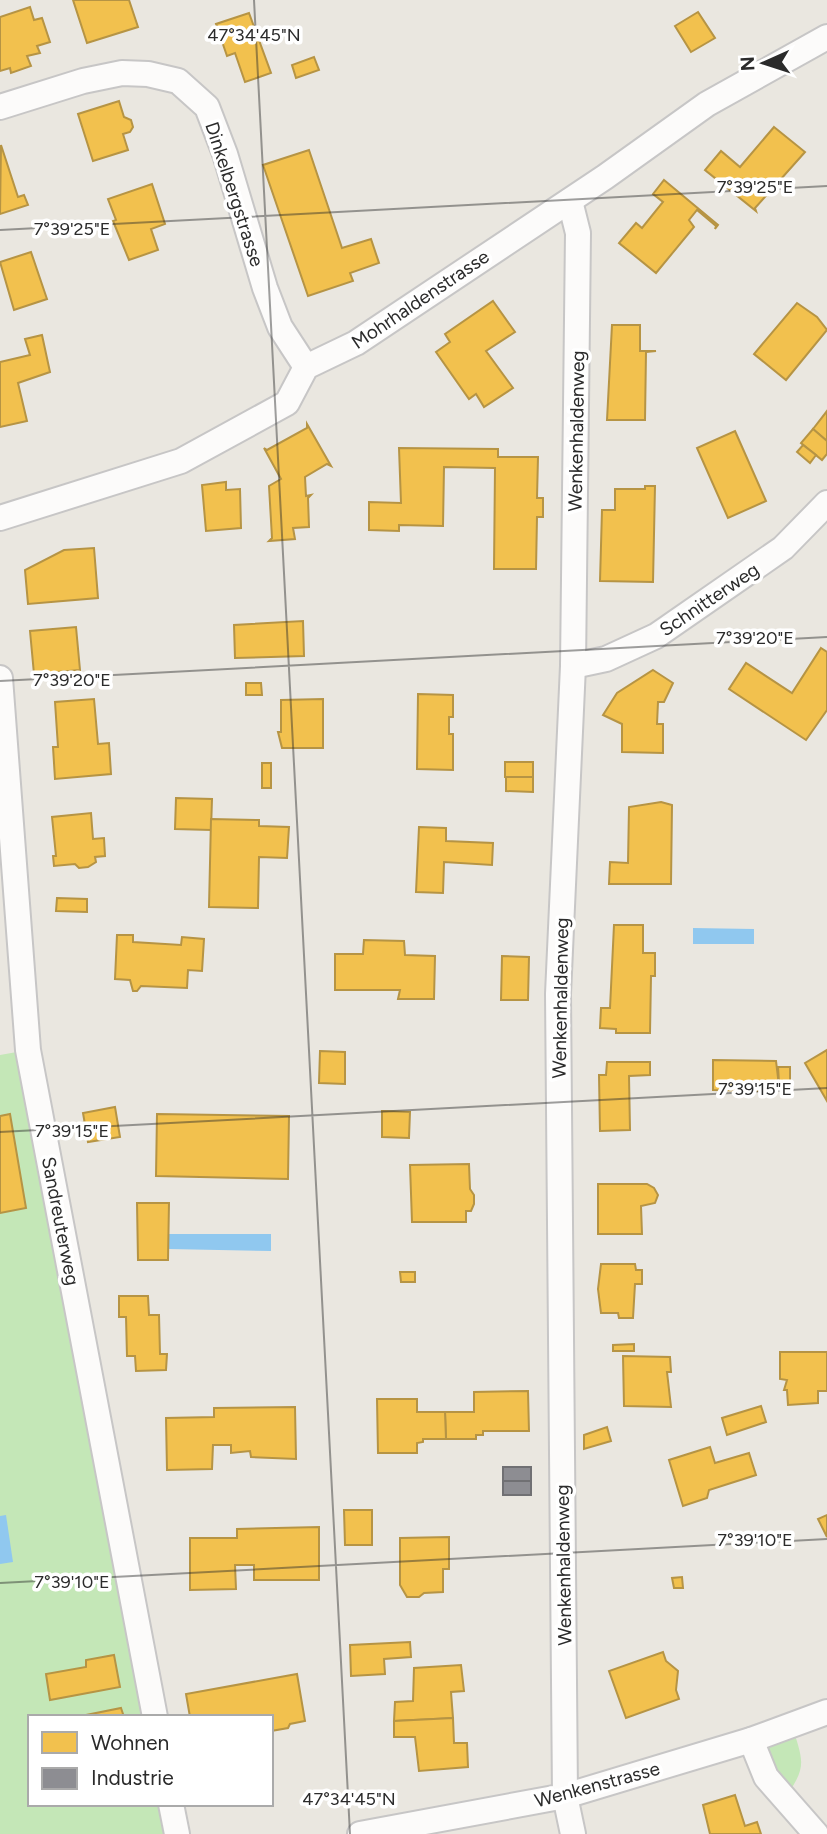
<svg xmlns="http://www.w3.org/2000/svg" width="827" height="1834" viewBox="0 0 827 1834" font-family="Figtree,sans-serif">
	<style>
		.green { fill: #c4e7b7 }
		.water { fill: #90c8ef }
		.homes { fill: #f2c14e; stroke: #b69444; stroke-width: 2 }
		.industry { fill: #8d8d92; stroke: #707073; stroke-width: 2 }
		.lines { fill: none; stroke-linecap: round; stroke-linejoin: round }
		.street-casing { stroke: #c7c6c6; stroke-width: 28 }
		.street { stroke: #fcfbfa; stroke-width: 24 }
		.ticks { fill: none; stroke: #2b2b2b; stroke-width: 2; stroke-opacity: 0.45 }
		.labels { text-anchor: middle; stroke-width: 7; stroke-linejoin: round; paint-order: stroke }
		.street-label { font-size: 19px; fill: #2b2b2b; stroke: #fff }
		.ticks-label { font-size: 18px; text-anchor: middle; fill: #2b2b2b; stroke: #fff; stroke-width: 7; stroke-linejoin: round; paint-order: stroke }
	</style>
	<rect width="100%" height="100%" fill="#eae7e0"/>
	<!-- green -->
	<g class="green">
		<polygon points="28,1050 155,1717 30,1717 30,1804 171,1804 177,1834 0,1834 0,1055"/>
		<path d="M792 1725C803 1762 808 1766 784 1799L751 1740Z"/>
	</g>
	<!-- water -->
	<g class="water">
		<polygon points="693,928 754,929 754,944 693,944"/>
		<polygon points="168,1234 271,1234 271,1251 169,1249"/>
		<polygon points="6,1515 13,1562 0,1564 0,1516"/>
	</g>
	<!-- homes -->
	<g class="homes">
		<polygon points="73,0 129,0 138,27 87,43"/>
		<polygon points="30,7 34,20 42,18 50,42 37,46 40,53 27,56 31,66 11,73 10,68 0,71 0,17"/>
		<polygon points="698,12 715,38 691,52 675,26"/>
		<polygon points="249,13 271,73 245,82 235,53 227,56 216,24"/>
		<polygon points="314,57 319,70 296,78 292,65"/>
		<polygon points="119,101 124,117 131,120 133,127 130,132 123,134 128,150 93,161 78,114"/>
		<polygon points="774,127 805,152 755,208 756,211 705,170 721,151 740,167"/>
		<polygon points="1,145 18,197 24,195 28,205 0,214"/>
		<polygon points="309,150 342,248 371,239 379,263 350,273 353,281 308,296 263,165"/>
		<polygon points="664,180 718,225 715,229 716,226 697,210 689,220 694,227 656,273 619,243 636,223 642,228 663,202 653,194"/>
		<polygon points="152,184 165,224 151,229 158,250 129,260 113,221 116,220 108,199"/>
		<polygon points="31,252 47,299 14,310 0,262"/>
		<polygon points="493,301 515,332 486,351 513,388 484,407 476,394 469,399 436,352 450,342 445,334"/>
		<polygon points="797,303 817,317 827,330 786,380 754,354"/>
		<polygon points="612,325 640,325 640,351 656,351 646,352 645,420 607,420"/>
		<polygon points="42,335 50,372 18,383 27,421 0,427 0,362 30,355 25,339"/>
		<polygon points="827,411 827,441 813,429"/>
		<polygon points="307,424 331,466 327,464 305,477 306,496 311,495 308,498 309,527 293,528 295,539 269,541 272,538 269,486 281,479 264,448 267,450 307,428"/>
		<polygon points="813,429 827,441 827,454 822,460 801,443"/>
		<polygon points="735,431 766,501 728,518 697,448"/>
		<polygon points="803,445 816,455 810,463 797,452"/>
		<polygon points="399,448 498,449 498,457 538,457 537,498 543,498 543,517 537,517 536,569 494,569 495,468 444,467 443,526 399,525 399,531 369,530 369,502 401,503"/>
		<polygon points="226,482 226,490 240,489 241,528 206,531 202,485"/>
		<polygon points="645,486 655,486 653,582 600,581 602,510 615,510 615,489 645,489"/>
		<polygon points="94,548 98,598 28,604 25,570 64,550"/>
		<polygon points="303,621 304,656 235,658 234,625"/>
		<polygon points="76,627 80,670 34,674 30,631"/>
		<polygon points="821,648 827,652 827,710 806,740 729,689 746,663 792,693"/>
		<polygon points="653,670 673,683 664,702 658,702 657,724 663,724 663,753 622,752 622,724 603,715 617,693"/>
		<polygon points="246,683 261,683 262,695 246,695"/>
		<polygon points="418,694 453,695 453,717 449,717 449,734 453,734 453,770 417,769"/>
		<polygon points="94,699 98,744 109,743 111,774 55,779 53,747 58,747 55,702"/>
		<polygon points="323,699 323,748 282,748 278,732 281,732 281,700"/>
		<rect x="505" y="762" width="28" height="15"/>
		<rect x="262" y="763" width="9" height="25"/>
		<polygon points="506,777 533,777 533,792 506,791"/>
		<polygon points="176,798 212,799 211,830 175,829"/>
		<polygon points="661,802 672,805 671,884 609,884 610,862 628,863 629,807"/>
		<polygon points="91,813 93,839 104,838 105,856 95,857 96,862 88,867 79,868 75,864 54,866 53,856 56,856 52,817"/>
		<polygon points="211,819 259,820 259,826 289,827 287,858 259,857 258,908 209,907"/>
		<polygon points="419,827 446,828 446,841 493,843 492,865 444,862 443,893 416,892"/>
		<polygon points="57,898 87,899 87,912 56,911"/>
		<polygon points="614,925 643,925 643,953 655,953 655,976 651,976 650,1033 616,1033 616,1029 600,1028 601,1008 610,1008"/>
		<polygon points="117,935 133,935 133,942 181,945 182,937 204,939 202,971 188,970 187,988 141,986 137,991 133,991 130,980 115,979"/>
		<polygon points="364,940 404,941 405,955 435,956 434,999 398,999 400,990 335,990 335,954 363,954"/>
		<polygon points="502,956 529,957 528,1000 501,1000"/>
		<polygon points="827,1050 827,1101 805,1063"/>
		<polygon points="320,1051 345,1052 345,1084 319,1083"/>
		<polygon points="713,1060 776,1061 779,1086 760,1086 760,1091 713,1090"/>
		<polygon points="607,1062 650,1062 650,1075 629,1076 630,1130 600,1131 599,1075 606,1075"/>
		<polygon points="778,1067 790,1067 790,1083 779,1083"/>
		<polygon points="115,1107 120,1137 88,1142 83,1113"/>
		<polygon points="382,1111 410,1112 409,1138 382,1137"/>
		<polygon points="10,1114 26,1208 0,1213 0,1116"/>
		<polygon points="157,1114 289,1116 288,1179 156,1176"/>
		<polygon points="469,1164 470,1189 474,1195 474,1204 471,1211 466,1211 466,1222 412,1222 410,1165"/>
		<polygon points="598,1184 647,1184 654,1188 658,1195 655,1203 641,1206 642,1234 598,1234"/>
		<polygon points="137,1203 169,1203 168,1260 138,1260"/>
		<polygon points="601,1264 635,1264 636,1270 642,1270 642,1284 635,1284 633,1318 619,1318 618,1313 601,1313 598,1289"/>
		<polygon points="400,1272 415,1272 415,1282 401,1282"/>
		<polygon points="119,1296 148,1296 149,1315 159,1315 160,1354 167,1354 166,1370 136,1371 135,1356 127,1356 126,1317 119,1317"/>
		<polygon points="634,1344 634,1351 613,1351 613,1345"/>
		<polygon points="780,1352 827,1352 827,1391 818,1391 818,1403 788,1405 787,1390 784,1390 787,1380 780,1379"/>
		<polygon points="623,1356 670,1357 671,1372 667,1372 671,1407 624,1406"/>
		<polygon points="528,1391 529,1431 483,1431 483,1435 476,1435 476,1439 446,1439 445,1412 474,1412 474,1392"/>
		<polygon points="377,1399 417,1399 417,1412 445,1412 446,1439 423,1439 423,1442 417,1443 417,1453 378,1453"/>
		<polygon points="761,1406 766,1422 727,1435 722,1418"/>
		<polygon points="295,1407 296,1459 251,1457 250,1451 231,1453 231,1445 213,1445 212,1469 167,1470 166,1418 214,1417 214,1408"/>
		<polygon points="607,1427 611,1441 584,1449 584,1435"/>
		<polygon points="710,1447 715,1463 749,1453 756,1475 709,1490 707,1498 683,1506 669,1460"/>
		<polygon points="344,1510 372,1510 372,1545 345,1545"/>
		<polygon points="827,1515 827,1537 818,1519"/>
		<polygon points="319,1527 319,1580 254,1580 254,1565 235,1565 236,1589 190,1590 190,1538 237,1538 237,1529"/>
		<polygon points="449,1537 449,1569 443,1569 443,1592 424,1593 419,1597 407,1597 400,1585 400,1538"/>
		<polygon points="682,1577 683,1588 674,1588 672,1578"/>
		<polygon points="410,1642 411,1657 384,1659 385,1674 351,1676 350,1645"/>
		<polygon points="663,1652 666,1661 678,1671 676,1690 679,1699 626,1718 609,1671"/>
		<polygon points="114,1655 120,1687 50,1700 46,1674 86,1667 86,1660"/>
		<polygon points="461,1665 464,1691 451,1692 453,1718 394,1721 395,1702 413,1701 414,1668"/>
		<polygon points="297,1674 305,1721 290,1724 288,1728 271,1731 271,1717 190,1717 186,1694"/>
		<polygon points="121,1708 124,1717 76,1717"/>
		<polygon points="453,1718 454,1743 467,1743 468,1767 419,1771 415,1737 394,1737 394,1721"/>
		<polygon points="735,1795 745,1826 757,1822 761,1834 710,1834 703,1805"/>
	</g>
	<!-- industry -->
	<g class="industry">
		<rect x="503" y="1467" width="28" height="14"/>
		<rect x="503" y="1481" width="28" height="14"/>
	</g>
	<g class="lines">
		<!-- street casing -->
		<g class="street-casing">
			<g id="street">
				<polyline points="0,107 83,81 122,73 148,74 178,81 207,107 225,154 265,288 280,327 306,367"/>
				<polyline points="570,201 578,233 573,666 558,994 565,1796 573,1834"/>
				<polyline points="0,518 181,461 287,403 306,367 356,343 605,177 707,104 827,37"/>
				<polyline points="573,666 606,659 656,636 783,548 827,503"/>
				<polyline points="0,678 28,1050 155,1717"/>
				<polyline points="751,1740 766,1777 816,1834"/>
				<polyline points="171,1804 177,1834"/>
				<polyline points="360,1834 565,1796 751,1740 827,1712"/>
			</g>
		</g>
		<!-- street -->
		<use href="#street" class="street"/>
	</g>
	<!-- ticks -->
	<path class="ticks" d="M254 0 350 1834M0 230 827 186M0 681 827 637M0 1132 827 1088M0 1583 827 1539"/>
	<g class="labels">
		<!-- street labels -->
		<g class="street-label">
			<text transform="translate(235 194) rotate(72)" y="7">Dinkelbergstrasse</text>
			<text transform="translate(420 299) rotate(-34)" y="7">Mohrhaldenstrasse</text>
			<text transform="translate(576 431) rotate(-89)" y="7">Wenkenhaldenweg</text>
			<text transform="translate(709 599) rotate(-34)" y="7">Schnitterweg</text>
			<text transform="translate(560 998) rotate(-89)" y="7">Wenkenhaldenweg</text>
			<text transform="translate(61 1221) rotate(79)" y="7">Sandreuterweg</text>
			<text transform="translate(563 1565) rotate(-91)" y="7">Wenkenhaldenweg</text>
			<text transform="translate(597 1784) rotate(-15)" y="7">Wenkenstrasse</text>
		</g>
	</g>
	<g class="ticks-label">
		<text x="254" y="41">47°34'45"N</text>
		<text x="755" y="193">7°39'25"E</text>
		<text x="72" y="235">7°39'25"E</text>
		<text x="755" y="644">7°39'20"E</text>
		<text x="72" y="686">7°39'20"E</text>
		<text x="755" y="1095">7°39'15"E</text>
		<text x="72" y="1137">7°39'15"E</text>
		<text x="755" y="1546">7°39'10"E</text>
		<text x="72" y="1588">7°39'10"E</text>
		<text x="349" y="1805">47°34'45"N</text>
	</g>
	<!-- legend -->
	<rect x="28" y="1715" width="245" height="91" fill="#ffffff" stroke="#aaaaaa" stroke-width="2"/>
	<rect x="42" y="1732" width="35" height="21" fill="#f2c14e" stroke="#aaaaaa" stroke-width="2"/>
	<text x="91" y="1750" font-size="21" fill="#2b2b2b">Wohnen</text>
	<rect x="42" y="1768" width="35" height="21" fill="#8d8d92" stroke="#aaaaaa" stroke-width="2"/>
	<text x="91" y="1785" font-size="21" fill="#2b2b2b">Industrie</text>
	<!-- north arrow -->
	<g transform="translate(764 63) rotate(267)" stroke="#ffffff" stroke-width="5" paint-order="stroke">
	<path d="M0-5L12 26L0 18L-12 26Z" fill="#2b2b2b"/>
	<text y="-10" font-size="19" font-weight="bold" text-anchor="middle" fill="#2b2b2b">N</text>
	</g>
</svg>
